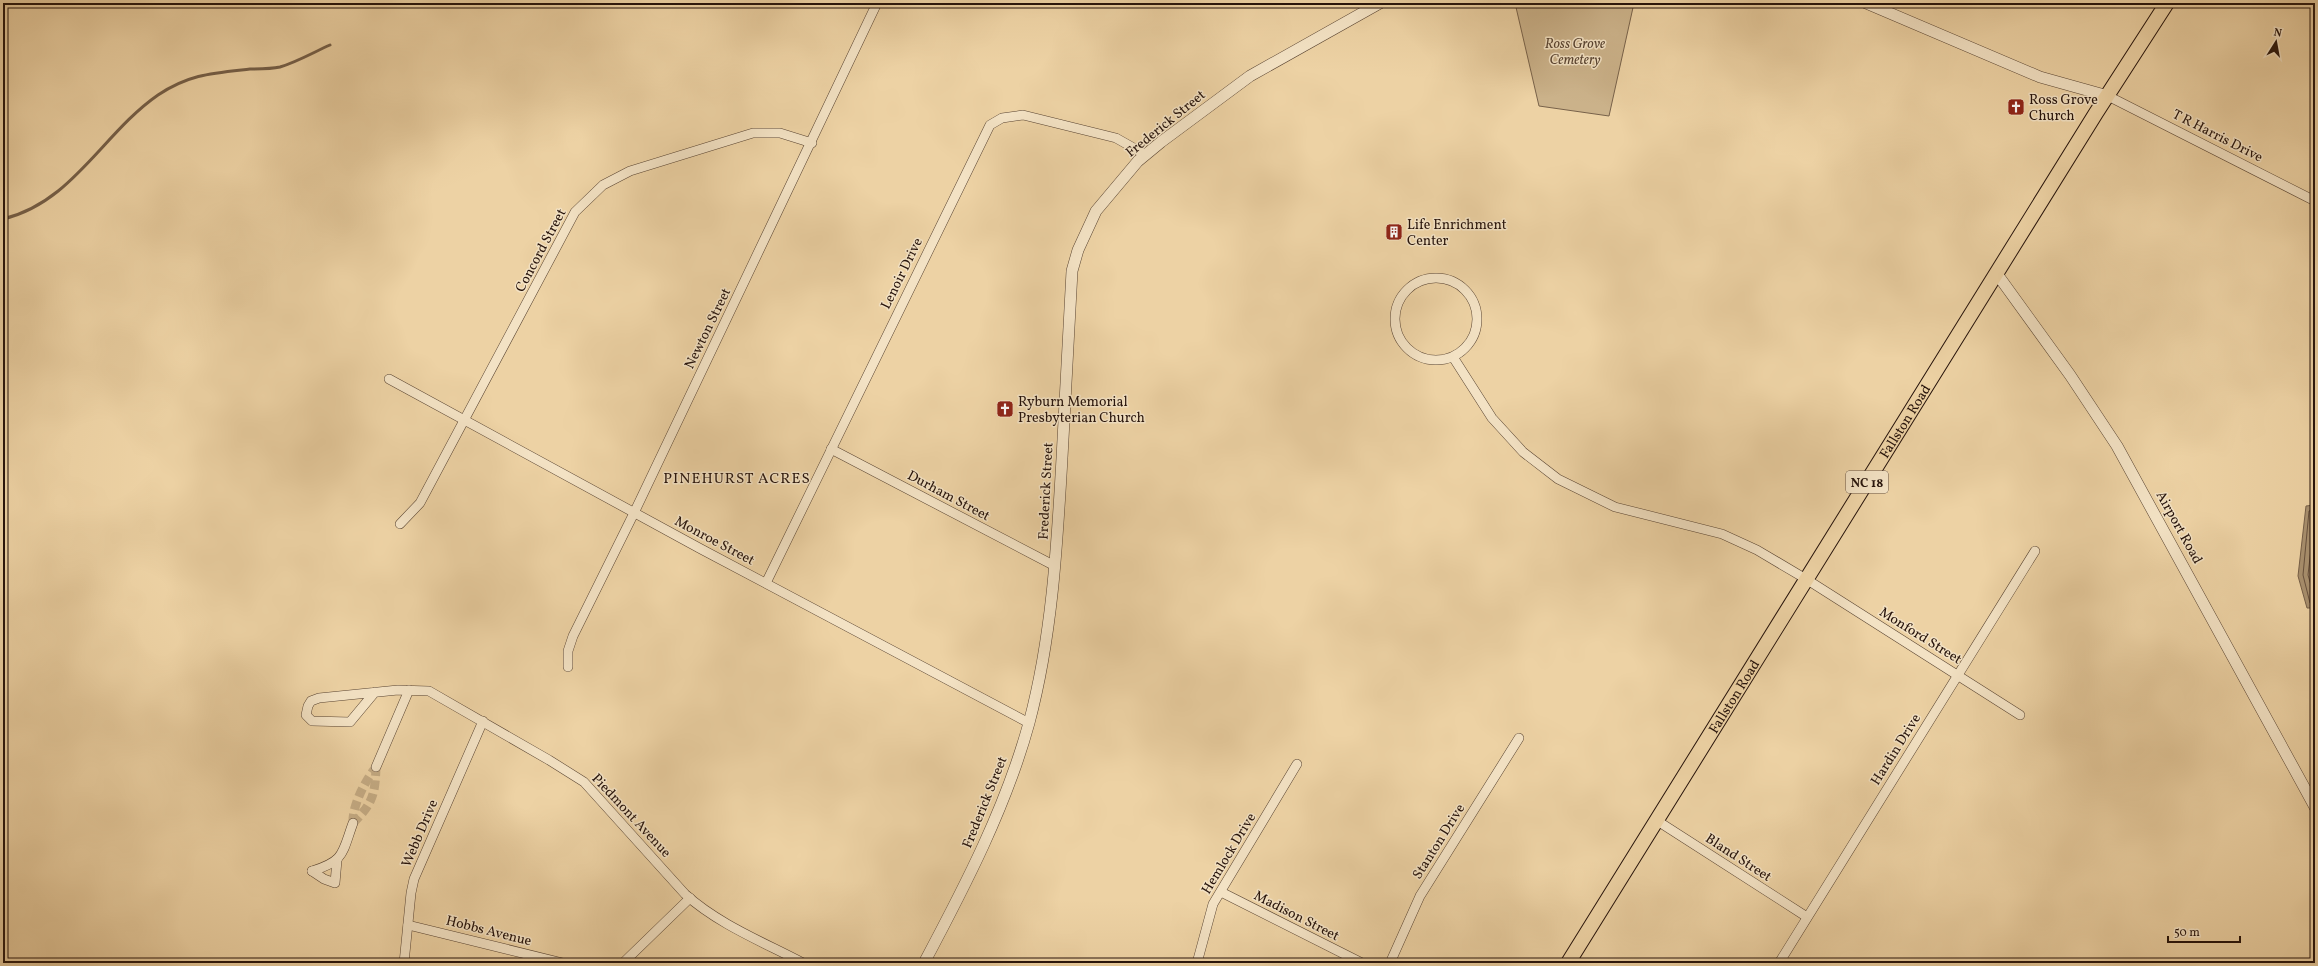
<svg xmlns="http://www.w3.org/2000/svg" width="2318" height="966" viewBox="0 0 2318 966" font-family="Vollkorn,serif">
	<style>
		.green { fill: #cbb28a; stroke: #78624a }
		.water { fill: #a99170; stroke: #755f48 }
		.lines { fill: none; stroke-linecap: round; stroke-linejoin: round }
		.shore { stroke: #68523e; stroke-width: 1 }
		.stream { stroke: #755f48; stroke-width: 3 }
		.minor-tunnel { stroke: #c5ac85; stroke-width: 9; stroke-dasharray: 9 4.5; stroke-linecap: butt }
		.minor-casing { stroke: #584331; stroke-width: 10 }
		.tertiary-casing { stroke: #584331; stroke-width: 12 }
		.primary-casing { stroke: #26130b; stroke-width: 16 }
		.minor { stroke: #f3e2c4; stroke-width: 9 }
		.tertiary { stroke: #f3e2c4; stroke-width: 11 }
		.primary { stroke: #edd2a4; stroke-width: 14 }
		.labels { text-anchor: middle; stroke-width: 3; stroke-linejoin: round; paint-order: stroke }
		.shield { fill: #f3e2c4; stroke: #645142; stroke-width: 1 }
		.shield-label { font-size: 13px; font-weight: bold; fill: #26130b }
		.park-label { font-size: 14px; font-style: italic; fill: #584331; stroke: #f3e2c4 }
		.poi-label { font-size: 14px; fill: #26130b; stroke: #f3e2c4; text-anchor: start }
		.street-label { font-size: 14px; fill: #26130b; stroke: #f3e2c4 }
		.neighbourhood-label { font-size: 15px; letter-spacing: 1px; fill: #26130b; stroke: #f3e2c4 }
	</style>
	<rect width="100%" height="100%" fill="#edd2a4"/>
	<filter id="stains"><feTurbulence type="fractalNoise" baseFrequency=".005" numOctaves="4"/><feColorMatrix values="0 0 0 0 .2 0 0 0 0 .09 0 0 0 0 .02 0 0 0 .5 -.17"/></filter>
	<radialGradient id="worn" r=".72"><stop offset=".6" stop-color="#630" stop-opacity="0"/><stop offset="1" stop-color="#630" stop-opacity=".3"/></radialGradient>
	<!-- green -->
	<polygon class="green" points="1515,3 1634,3 1609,116 1539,106"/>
	<!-- water -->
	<polygon class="water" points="2315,505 2315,608 2307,608 2298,576 2306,506"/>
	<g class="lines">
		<!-- shore -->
		<g class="shore">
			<polyline points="2315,509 2309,511 2303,575 2310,603 2315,604"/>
			<polyline points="2315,514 2308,575 2315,599"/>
		</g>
		<!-- stream -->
		<path class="stream" d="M3 219C72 203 103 133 158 95 189 74 213 73 250 69 259 69 271 69 280 67 297 62 314 52 330 45"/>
		<!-- minor-tunnel -->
		<g class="minor-tunnel">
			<path d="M353 823C373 803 375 795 376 767"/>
			<path d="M353 823C352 806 365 781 376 767"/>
		</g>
		<!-- minor casing -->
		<g class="minor-casing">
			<g id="minor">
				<polyline points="2108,96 2315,201"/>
				<circle cx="1436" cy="319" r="41"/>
				<polyline points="1453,357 1492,418 1523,452 1558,479 1615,507 1722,534 1757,550 1806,579 2020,715"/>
				<polyline points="389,379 701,549 1029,723"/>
				<polyline points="831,449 1055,566"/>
				<polyline points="400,524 420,503 575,212 603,185 630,171 753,133 780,133 812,143"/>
				<polyline points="766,583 990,125 1002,118 1023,115 1116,138 1146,155"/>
				<polyline points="568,667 568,651 573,636 634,513 877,3"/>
				<path d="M375 692 350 722 312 721 306 715 308 706 311 701 319 698 398 690 429 691 549 760 584 782 685 894C718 924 763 942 803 963"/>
				<polyline points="376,767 409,690"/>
				<polyline points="1656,820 1807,917"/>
				<path d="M312 871C345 861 342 853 353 823"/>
				<polyline points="312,871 324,879 335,883 337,860"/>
				<polyline points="1221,892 1362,963"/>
				<polyline points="408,925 563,963"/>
				<polyline points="404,963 411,893 414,879 483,721"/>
				<polyline points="623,963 690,898"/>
				<polyline points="1197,963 1213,904 1297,764"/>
				<polyline points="1390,963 1420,896 1519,738"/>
				<polyline points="1779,963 2035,551"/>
			</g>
		</g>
		<!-- tertiary casing -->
		<g class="tertiary-casing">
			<g id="tertiary">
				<polyline points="1866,3 2040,77 2108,96"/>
				<polyline points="1997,274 2070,375 2117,446 2315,807"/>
				<path d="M924 963C965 886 1006 807 1029 723 1052 637 1057 547 1062 458 1065 396 1069 334 1072 271L1078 250 1096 211 1138 161 1161 142 1250 76 1380 3"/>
			</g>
		</g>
		<!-- primary casing -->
		<g class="primary-casing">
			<g id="primary">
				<path id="s1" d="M1568 963 2096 113 2167 3"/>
			</g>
		</g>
		<!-- minor -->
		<use href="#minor" class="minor"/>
		<!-- tertiary -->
		<use href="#tertiary" class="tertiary"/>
		<!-- primary -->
		<use href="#primary" class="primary"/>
	</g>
	<!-- icons -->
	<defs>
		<g id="church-square" transform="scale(0.9)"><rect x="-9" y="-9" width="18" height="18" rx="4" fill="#8f2418" stroke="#f3e2c4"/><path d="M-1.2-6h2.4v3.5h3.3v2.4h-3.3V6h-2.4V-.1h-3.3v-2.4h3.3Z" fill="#fff"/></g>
		<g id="building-square" transform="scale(0.9)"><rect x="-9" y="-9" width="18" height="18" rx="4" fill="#8f2418" stroke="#f3e2c4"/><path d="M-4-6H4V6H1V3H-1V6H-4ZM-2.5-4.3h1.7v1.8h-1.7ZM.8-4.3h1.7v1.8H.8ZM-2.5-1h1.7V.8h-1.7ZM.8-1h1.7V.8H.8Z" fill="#fff"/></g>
	</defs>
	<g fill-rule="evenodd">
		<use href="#church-square" x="2016" y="107"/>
		<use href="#building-square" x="1394" y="232"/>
		<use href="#church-square" x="1005" y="409"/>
	</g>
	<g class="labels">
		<!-- shield labels -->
		<rect class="shield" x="1846" y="471" width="42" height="22" rx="3"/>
		<g class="shield-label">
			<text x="1867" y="487">NC 18</text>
		</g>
		<!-- park labels -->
		<g class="park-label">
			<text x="1575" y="48">Ross Grove<tspan x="1575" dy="16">Cemetery</tspan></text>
		</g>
		<!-- poi labels -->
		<g class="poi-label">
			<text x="2029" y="104">Ross Grove<tspan x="2029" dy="16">Church</tspan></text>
			<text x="1407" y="229">Life Enrichment<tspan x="1407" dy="16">Center</tspan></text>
			<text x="1018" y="406">Ryburn Memorial<tspan x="1018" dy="16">Presbyterian Church</tspan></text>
		</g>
		<!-- street labels -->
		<g class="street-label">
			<text transform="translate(1165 123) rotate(-39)" y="5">Frederick Street</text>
			<text transform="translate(2218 135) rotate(27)" y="5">T R Harris Drive</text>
			<text transform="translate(540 250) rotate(-62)" y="5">Concord Street</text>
			<text transform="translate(901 273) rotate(-64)" y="5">Lenoir Drive</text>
			<text transform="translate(707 328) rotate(-64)" y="5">Newton Street</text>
			<text dy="5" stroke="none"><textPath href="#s1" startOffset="638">Fallston Road</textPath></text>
			<text transform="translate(1045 491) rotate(-87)" y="5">Frederick Street</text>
			<text transform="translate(949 495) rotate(28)" y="5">Durham Street</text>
			<text transform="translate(2180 527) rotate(61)" y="5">Airport Road</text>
			<text transform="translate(715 540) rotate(28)" y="5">Monroe Street</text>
			<text transform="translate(1921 635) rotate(32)" y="5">Monford Street</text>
			<text dy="5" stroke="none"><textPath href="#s1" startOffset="314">Fallston Road</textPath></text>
			<text transform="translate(1895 749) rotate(-58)" y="5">Hardin Drive</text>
			<text transform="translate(984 802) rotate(-68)" y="5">Frederick Street</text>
			<text transform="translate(632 815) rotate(47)" y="5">Piedmont Avenue</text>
			<text transform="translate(419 833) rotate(-67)" y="5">Webb Drive</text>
			<text transform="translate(1438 841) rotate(-58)" y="5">Stanton Drive</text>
			<text transform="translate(1228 853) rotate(-59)" y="5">Hemlock Drive</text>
			<text transform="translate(1739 857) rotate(33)" y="5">Bland Street</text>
			<text transform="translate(1297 915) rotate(27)" y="5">Madison Street</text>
			<text transform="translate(489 930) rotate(14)" y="5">Hobbs Avenue</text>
		</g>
		<!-- neighbourhood labels -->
		<g class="neighbourhood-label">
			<text x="737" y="483">PINEHURST ACRES</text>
		</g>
	</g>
	<!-- margin -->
	<rect width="2318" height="966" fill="none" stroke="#edd2a4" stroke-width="16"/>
	<rect x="4" y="4" width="2310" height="958" fill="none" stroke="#26130b" stroke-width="2"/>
	<rect x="8" y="8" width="2302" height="950" fill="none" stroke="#26130b"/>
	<!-- north arrow -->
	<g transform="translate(2276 42) rotate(11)" stroke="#f3e2c4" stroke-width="3" paint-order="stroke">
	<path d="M0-3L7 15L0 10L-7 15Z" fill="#26130b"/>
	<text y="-6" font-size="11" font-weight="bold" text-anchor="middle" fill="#26130b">N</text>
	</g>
	<!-- scale -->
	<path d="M2168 936v6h72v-6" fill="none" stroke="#26130b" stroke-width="2"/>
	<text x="2174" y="936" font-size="12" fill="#26130b" stroke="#f3e2c4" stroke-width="3" paint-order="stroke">50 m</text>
	<rect width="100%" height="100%" filter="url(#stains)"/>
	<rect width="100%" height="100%" fill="url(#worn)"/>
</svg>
